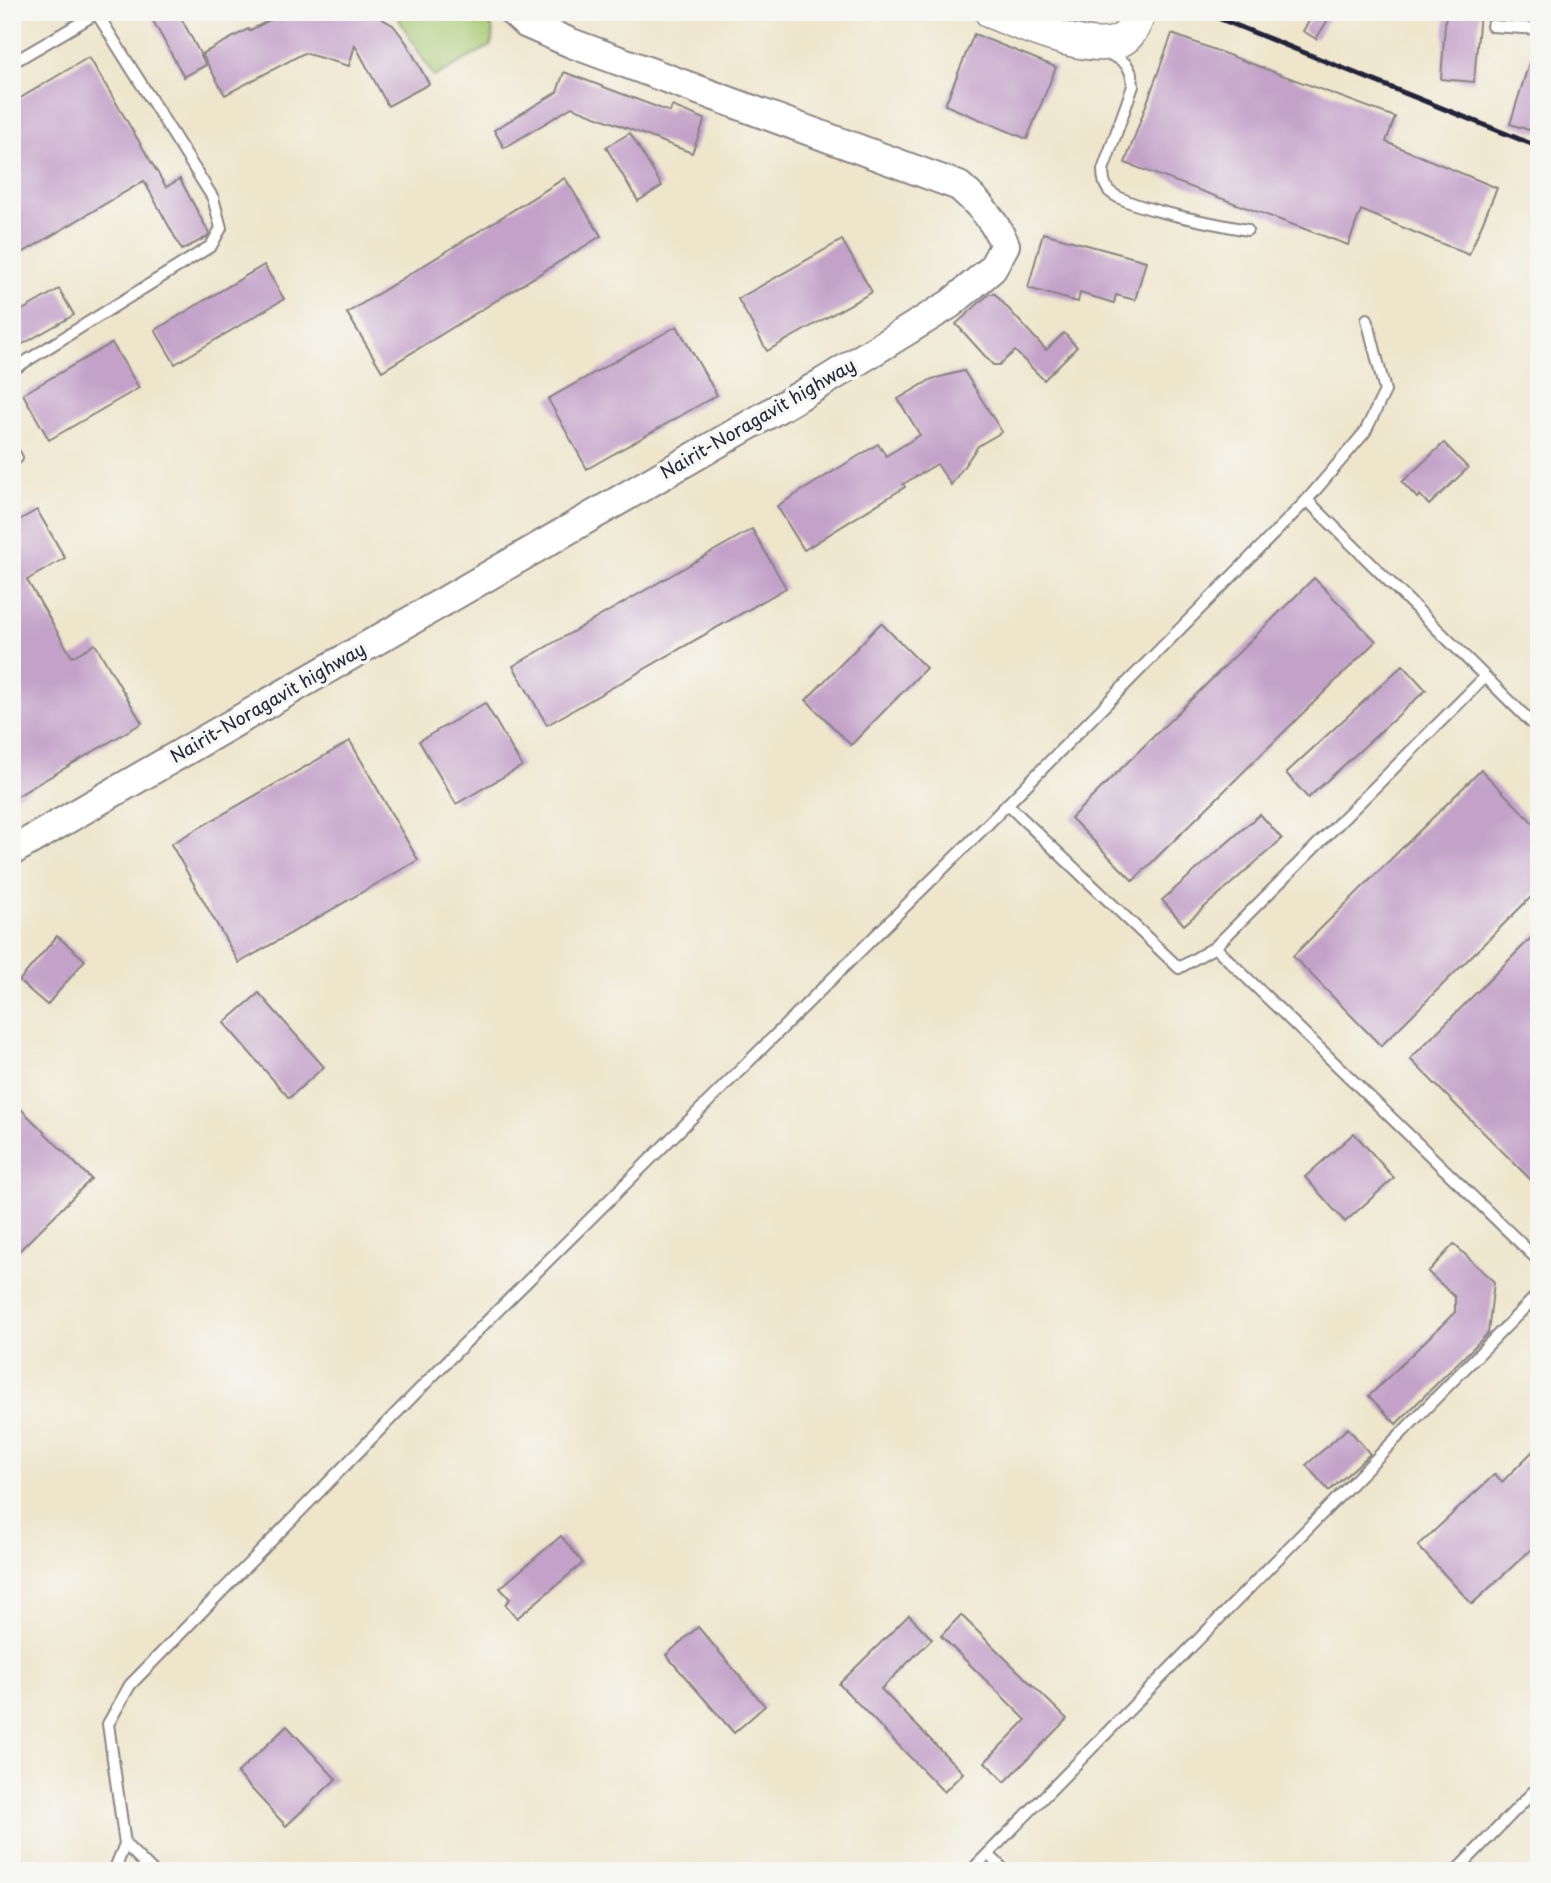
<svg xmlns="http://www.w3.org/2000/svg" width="1551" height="1883" viewBox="0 0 1551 1883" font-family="'Playpen Sans',sans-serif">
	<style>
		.green { fill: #a8ca73; stroke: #657657; stroke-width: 2 }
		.building { fill: #c3a1c9 }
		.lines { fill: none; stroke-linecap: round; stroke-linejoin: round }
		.service-casing { stroke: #888483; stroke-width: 14 }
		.tertiary-casing { stroke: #888483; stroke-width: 32 }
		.secondary-casing { stroke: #888483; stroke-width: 35 }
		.service { stroke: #fff; stroke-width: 10 }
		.tertiary { stroke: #fff; stroke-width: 28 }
		.secondary { stroke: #fff; stroke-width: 32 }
		.rail { stroke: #22223b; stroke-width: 5 }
		.labels { text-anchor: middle; stroke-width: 7; stroke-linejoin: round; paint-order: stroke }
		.street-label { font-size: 18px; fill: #22223b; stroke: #f6f6f2 }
	</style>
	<rect width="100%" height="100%" fill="#f6f6f2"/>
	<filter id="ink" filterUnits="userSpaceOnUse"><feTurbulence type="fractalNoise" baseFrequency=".0143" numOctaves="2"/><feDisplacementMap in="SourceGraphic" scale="14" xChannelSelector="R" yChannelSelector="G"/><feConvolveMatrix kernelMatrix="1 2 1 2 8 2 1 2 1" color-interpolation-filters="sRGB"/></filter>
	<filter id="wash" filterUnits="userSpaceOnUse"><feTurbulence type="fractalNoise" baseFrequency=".00686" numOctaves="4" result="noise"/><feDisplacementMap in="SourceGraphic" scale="28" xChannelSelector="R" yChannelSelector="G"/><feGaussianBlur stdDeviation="1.57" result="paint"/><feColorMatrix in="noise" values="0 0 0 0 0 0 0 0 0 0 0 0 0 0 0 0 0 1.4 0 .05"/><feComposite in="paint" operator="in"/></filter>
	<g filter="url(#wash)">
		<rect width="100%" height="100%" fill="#eee5cb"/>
		<!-- green -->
		<path class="green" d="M402 12H484C492 24 496 33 490 46L434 77 397 16Z"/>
		<g id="blocks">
			<!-- building -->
			<g class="building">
				<polygon points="165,12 178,12 206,65 184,77 152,19"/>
				<polygon points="285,12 382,12 380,18 393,25 406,42 429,84 388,106 355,45 349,66 304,53 225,95 202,54 248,29 249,31"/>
				<polygon points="1315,12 1320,12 1329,18 1316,39 1303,31"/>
				<polygon points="1446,12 1480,12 1474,82 1441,79"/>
				<polygon points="974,34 1056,67 1027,139 945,105"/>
				<polygon points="1172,34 1395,117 1386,142 1497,188 1469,255 1361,210 1348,245 1125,163"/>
				<polygon points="1535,44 1539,45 1539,133 1510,124"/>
				<polygon points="89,57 166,187 180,179 209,233 207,237 182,250 144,181 12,259 12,103"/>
				<polygon points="564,72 670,112 672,106 705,119 692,153 572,107 504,148 494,130 557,92"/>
				<polygon points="630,133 662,186 638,201 606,147"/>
				<polygon points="565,178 601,236 382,371 347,313"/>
				<polygon points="1043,233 1146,261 1135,300 1116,295 1114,303 1080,293 1078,302 1028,288"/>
				<polygon points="842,240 872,292 767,351 738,299"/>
				<polygon points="264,265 284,299 175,364 155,330"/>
				<polygon points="59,289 74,315 12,350 12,316"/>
				<polygon points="989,294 995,294 1046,350 1064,333 1077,347 1044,380 1015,351 999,365 993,365 956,324"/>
				<polygon points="677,326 717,395 587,469 548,399"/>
				<polygon points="112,343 139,388 49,440 23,394"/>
				<polygon points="964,371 1002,432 978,446 951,485 937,464 903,484 905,487 804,550 777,506 878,444 886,456 920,435 898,399 932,379"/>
				<polygon points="1444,443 1468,468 1429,505 1420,495 1417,498 1402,482"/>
				<polygon points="37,510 65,558 27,580 72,657 95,644 142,723 12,799 12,524"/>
				<polygon points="752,529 786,588 547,725 513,666"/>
				<polygon points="1314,578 1376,641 1133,881 1071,818"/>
				<polygon points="881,623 926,668 851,745 806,700"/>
				<polygon points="1403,665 1426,690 1308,798 1286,773"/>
				<polygon points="485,703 522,766 456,804 419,741"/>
				<polygon points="350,741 418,860 239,963 171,844"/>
				<polygon points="1481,770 1539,829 1539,889 1381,1046 1293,956"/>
				<polygon points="1260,814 1282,839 1184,925 1162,900"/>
				<polygon points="1539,930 1539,1188 1410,1059"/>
				<polygon points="57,936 85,960 47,1005 19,981"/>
				<polygon points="259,993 324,1067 289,1098 224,1023"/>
				<polygon points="12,1100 91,1179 12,1258"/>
				<polygon points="1354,1133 1394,1178 1345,1222 1305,1177"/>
				<polygon points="1454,1244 1494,1282 1488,1333 1396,1424 1369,1396 1455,1312 1455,1297 1428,1272"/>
				<polygon points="1348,1428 1370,1454 1329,1491 1306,1465"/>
				<polygon points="1539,1445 1539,1542 1472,1604 1418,1546 1495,1474 1502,1482"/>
				<polygon points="561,1536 583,1563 517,1618 505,1604 510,1599 500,1588"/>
				<polygon points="909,1615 932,1639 881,1689 963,1773 944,1792 839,1684"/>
				<polygon points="961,1615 1067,1719 1005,1782 985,1762 1026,1720 941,1636"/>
				<polygon points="698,1627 765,1706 734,1733 666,1655"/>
				<polygon points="287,1726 336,1779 286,1826 237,1773"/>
			</g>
		</g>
	</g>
	<g filter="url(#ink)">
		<use href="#blocks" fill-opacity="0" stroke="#888483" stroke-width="2"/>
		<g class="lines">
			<!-- service casing -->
			<g class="service-casing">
				<g id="service">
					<polyline points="1492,26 1539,29"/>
					<path d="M1106 53C1125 60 1132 66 1133 86L1103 170C1103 178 1104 185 1109 191 1128 209 1218 224 1247 230"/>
					<polyline points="12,63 99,12"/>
					<polyline points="12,370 211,246 221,228 213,198 96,12"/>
					<polyline points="12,450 17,458"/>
					<polyline points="1307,500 1539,730"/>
					<polyline points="1007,804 1179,968 1215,947 1485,677"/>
					<polyline points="1215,947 1539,1261"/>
					<polyline points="125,1844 152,1871"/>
					<polyline points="988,1854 1005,1871"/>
					<polyline points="114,1871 125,1844 108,1724 130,1685 458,1350 986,826 1307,500 1365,432 1385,391 1367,319"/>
					<polyline points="971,1871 1539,1293"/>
					<polyline points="1456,1871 1533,1792"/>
				</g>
			</g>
			<!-- tertiary casing -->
			<g class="tertiary-casing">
				<path id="tertiary" d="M12 851 822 383 950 304 992 269 1005 245C994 220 980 204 959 186L571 43 525 23 513 12"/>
			</g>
			<!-- secondary casing -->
			<g class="secondary-casing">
				<path id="secondary" d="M991 12C1020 24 1095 57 1123 39 1132 33 1136 22 1140 12"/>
			</g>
			<!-- service -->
			<use href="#service" class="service"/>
			<!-- tertiary -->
			<use href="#tertiary" class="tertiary"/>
			<!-- secondary -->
			<use href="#secondary" class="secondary"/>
			<!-- rail -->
			<polyline class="rail" points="1203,12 1539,147"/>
		</g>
	</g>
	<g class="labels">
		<!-- street labels -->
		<g class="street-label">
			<text transform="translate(758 419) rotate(-30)" y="6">Nairit-Noragavit highway</text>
			<text transform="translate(268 703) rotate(-30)" y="6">Nairit-Noragavit highway</text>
		</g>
	</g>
	<!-- margin -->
	<rect width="1551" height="1883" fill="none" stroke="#f6f6f2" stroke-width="42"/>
</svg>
